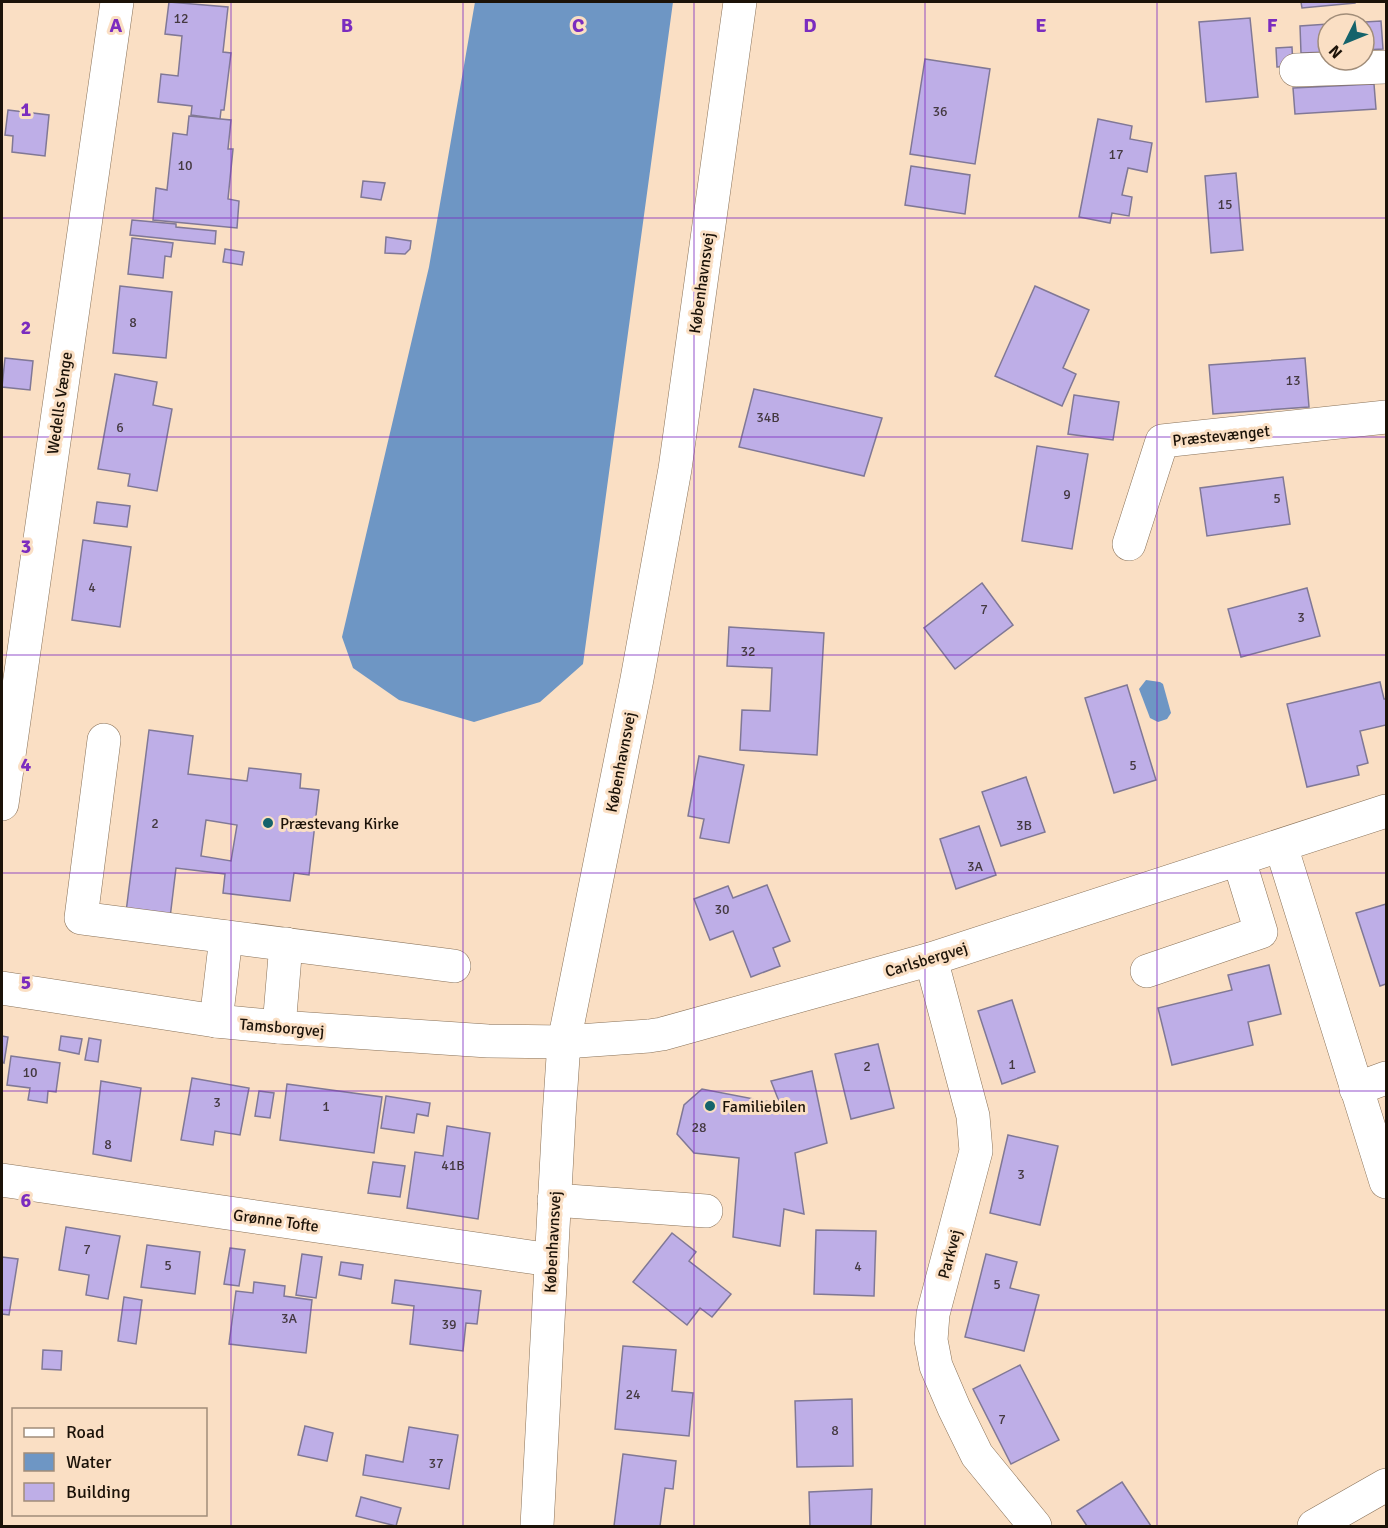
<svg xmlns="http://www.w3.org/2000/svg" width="1388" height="1528" viewBox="0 0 1388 1528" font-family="Signika,sans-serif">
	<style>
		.water { fill: #6e96c4 }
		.building { fill: #beaee7; stroke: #807896; stroke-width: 1.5; fill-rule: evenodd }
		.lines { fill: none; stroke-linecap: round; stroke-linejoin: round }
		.minor-casing { stroke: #897259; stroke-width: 34 }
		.minor { stroke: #fff; stroke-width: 33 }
		.grid { fill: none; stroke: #7b2cbf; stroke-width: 1.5; stroke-opacity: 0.55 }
		.poi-dot { fill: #15636b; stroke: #fadfc4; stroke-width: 2 }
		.labels { text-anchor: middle; stroke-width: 6; stroke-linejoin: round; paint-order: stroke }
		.number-label { font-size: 14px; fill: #443940 }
		.street-label { font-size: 16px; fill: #1b1208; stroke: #fadfc4 }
		.poi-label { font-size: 16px; fill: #1b1208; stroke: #fadfc4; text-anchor: start }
		.grid-label { font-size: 20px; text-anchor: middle; font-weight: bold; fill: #7b2cbf; stroke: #fadfc4; stroke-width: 6; stroke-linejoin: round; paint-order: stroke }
	</style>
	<rect width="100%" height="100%" fill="#fadfc4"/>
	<!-- water -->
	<g class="water">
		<polygon points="475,2 673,2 583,664 540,702 474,722 399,700 353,668 342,637 429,267"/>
		<polygon points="1146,680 1160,682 1163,684 1171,713 1167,719 1158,722 1150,718 1139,689"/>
	</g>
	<!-- building -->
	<g class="building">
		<polygon points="169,2 228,7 223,52 231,53 224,110 221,110 220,119 191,115 192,106 158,102 161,74 178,76 182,36 165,34"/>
		<polygon points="1301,2 1355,2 1355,3 1302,8"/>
		<polygon points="1250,18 1258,97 1206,102 1199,22"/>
		<polygon points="1381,21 1383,49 1364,50 1364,24 1330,24"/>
		<polygon points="1328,24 1328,52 1301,53 1300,26"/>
		<polygon points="1292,47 1293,66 1277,67 1276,48"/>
		<polygon points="925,59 990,69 975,164 910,154"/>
		<polygon points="1374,84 1376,109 1295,114 1293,88"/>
		<polygon points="8,110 49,115 45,156 12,152 13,136 5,135"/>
		<polygon points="189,116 231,120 228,149 233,149 228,199 239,201 237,228 153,220 156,188 167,190 173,133 187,135"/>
		<polygon points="1098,119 1132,126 1130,139 1152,143 1147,172 1128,168 1122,195 1132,197 1129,216 1112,213 1110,223 1079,217"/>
		<polygon points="911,166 970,175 965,214 905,205"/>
		<polygon points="1236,173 1243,250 1211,253 1205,176"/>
		<polygon points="363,181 385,183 381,200 361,197"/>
		<polygon points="132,220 176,224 176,227 216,231 215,244 130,235"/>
		<polygon points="386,237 411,241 410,249 405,254 385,253"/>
		<polygon points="132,238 173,243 171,257 165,256 163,278 128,274"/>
		<polygon points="225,249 244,252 242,265 223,262"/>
		<polygon points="120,286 172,292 166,358 113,353"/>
		<polygon points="1035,286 1089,310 1063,368 1076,374 1062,406 995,376"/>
		<polygon points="5,358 33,361 30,390 2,387"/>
		<polygon points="1305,358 1309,407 1213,414 1209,365"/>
		<polygon points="115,374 157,382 153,405 172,409 157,491 128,486 130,474 98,469"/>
		<polygon points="754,389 882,418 864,476 739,447"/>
		<polygon points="1074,395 1119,402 1113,440 1068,434"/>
		<polygon points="1037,446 1088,454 1072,549 1022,541"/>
		<polygon points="1283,477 1290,524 1207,536 1200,488"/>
		<polygon points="97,502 130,506 127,527 94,523"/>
		<polygon points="83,540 131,547 120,627 72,620"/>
		<polygon points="982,583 1013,625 955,669 924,628"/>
		<polygon points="1307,588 1320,636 1241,657 1228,609"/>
		<polygon points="729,627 824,633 817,755 740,750 742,710 770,711 772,668 727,666"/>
		<polygon points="1380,682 1384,699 1386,699 1386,725 1360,731 1368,763 1357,766 1359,775 1307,787 1287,704"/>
		<polygon points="1127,685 1156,780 1114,793 1085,698"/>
		<path d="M149 730 193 736 188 774 247 781 249 768 301 774 300 788 319 790 309 875 294 873 290 901 223 893 225 874 176 868 170 918 126 912ZM206 820 237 825 231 861 201 856Z"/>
		<polygon points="699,756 744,765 729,843 700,838 704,819 688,816"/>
		<polygon points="1026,777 1045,832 1001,846 982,792"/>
		<polygon points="979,826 996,875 956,889 940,839"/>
		<polygon points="767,885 790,941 773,948 780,966 751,977 733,931 710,940 694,899 728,886 733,898"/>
		<polygon points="1386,904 1386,984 1380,986 1356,913"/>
		<polygon points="1269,965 1281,1014 1248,1022 1253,1045 1172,1065 1158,1008 1232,990 1228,975"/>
		<polygon points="1012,1000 1035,1072 1002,1084 978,1011"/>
		<polygon points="2,1036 8,1037 4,1063 2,1062"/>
		<polygon points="61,1036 82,1039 79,1054 59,1050"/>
		<polygon points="89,1038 101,1040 98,1062 85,1060"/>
		<polygon points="878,1044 894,1108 851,1119 835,1054"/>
		<polygon points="11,1056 60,1063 56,1092 48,1091 47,1103 28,1100 30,1088 7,1085"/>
		<polygon points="812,1071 827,1143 795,1153 804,1214 784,1209 780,1246 733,1237 739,1158 694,1153 677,1134 684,1105 702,1089 780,1104 771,1081"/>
		<polygon points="192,1078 249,1088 240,1135 215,1131 213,1145 181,1140"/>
		<polygon points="101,1081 141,1088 131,1161 93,1154"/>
		<polygon points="287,1084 382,1097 374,1153 280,1140"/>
		<polygon points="259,1091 274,1093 270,1118 255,1116"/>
		<polygon points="386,1096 430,1103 428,1116 417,1114 414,1133 381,1128"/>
		<polygon points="447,1126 490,1133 478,1219 407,1208 415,1152 443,1156"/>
		<polygon points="1008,1135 1058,1146 1040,1225 990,1213"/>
		<polygon points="373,1162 405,1166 400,1197 368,1193"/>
		<polygon points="66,1227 120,1236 108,1299 86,1295 89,1275 59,1270"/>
		<polygon points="816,1230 876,1231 874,1296 814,1294"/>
		<polygon points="672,1233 696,1252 689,1261 731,1294 712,1317 700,1308 687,1325 633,1282"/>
		<polygon points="147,1245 200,1252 195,1294 141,1287"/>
		<polygon points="230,1248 245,1250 239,1286 224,1284"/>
		<polygon points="302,1254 322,1257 316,1298 296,1295"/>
		<polygon points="986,1254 1017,1262 1010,1288 1039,1295 1024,1351 965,1337"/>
		<polygon points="2,1257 18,1259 9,1315 2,1314"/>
		<polygon points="341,1262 363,1265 361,1279 339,1275"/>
		<polygon points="395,1280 481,1291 477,1324 466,1323 463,1351 410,1344 414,1306 392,1303"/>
		<polygon points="254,1282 285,1286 284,1296 312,1300 306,1353 229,1344 236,1291 253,1293"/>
		<polygon points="124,1297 142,1300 136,1344 118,1341"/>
		<polygon points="623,1346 676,1350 672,1391 693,1393 689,1436 615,1429"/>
		<polygon points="43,1350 62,1351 61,1370 42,1369"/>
		<polygon points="1020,1365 1059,1440 1011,1464 973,1389"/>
		<polygon points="852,1399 853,1466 797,1467 795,1401"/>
		<polygon points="305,1426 333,1433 327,1461 298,1455"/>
		<polygon points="409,1427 458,1435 449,1489 363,1475 366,1455 403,1462"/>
		<polygon points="623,1454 676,1461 673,1489 665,1488 660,1526 614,1526"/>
		<polygon points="1122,1482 1151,1526 1087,1526 1077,1511"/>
		<polygon points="872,1489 871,1526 810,1526 809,1492"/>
		<polygon points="361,1497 401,1508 396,1526 356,1516"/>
	</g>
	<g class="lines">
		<!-- minor casing -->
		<g class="minor-casing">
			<g id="minor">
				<polyline points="1296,70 1386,67"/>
				<polyline points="1129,544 1162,441 1386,417"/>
				<polyline points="104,740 81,918 454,966"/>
				<polyline points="2,804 117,2"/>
				<polyline points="1281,846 1386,1182"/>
				<polyline points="931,959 973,1116 976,1151 933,1314 931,1340 936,1366 954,1408 977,1455 1035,1526"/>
				<polyline points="1147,971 1261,932 1239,860"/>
				<polyline points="2,988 216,1021 279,1027 488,1041 564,1042 649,1036 662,1034 931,959 1386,811"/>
				<polyline points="216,1021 226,937"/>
				<polyline points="279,1027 286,944"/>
				<polyline points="1356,1089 1386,1078"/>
				<polyline points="2,1180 551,1260"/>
				<polyline points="554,1200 706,1211"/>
				<polyline points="537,1526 559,1117 564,1042 637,679 675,469 740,2"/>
				<polyline points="1314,1526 1386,1485"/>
			</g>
		</g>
		<!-- minor -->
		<use href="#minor" class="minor"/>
	</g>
	<!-- grid -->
	<path class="grid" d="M231 2V1526M463 2V1526M694 2V1526M925 2V1526M1157 2V1526M2 218H1386M2 437H1386M2 655H1386M2 873H1386M2 1091H1386M2 1310H1386"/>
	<!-- markers -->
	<g class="poi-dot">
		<circle cx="268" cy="823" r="6"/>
		<circle cx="710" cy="1106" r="6"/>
	</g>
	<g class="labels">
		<!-- number labels -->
		<g class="number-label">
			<text x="181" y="23">12</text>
			<text x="940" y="116">36</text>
			<text x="1116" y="159">17</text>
			<text x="185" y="170">10</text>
			<text x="1225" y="209">15</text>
			<text x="133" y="327">8</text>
			<text x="1293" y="385">13</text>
			<text x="768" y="422">34B</text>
			<text x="120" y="432">6</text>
			<text x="1067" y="499">9</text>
			<text x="1277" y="503">5</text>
			<text x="92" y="592">4</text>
			<text x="984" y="614">7</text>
			<text x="1301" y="622">3</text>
			<text x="748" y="656">32</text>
			<text x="1133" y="770">5</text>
			<text x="155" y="828">2</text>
			<text x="1024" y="830">3B</text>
			<text x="975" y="871">3A</text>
			<text x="722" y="914">30</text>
			<text x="1012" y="1069">1</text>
			<text x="867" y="1071">2</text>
			<text x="30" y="1077">10</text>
			<text x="217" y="1107">3</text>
			<text x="326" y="1111">1</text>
			<text x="699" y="1132">28</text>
			<text x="108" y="1149">8</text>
			<text x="453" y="1170">41B</text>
			<text x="1021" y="1179">3</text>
			<text x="87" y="1254">7</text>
			<text x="168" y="1270">5</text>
			<text x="858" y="1271">4</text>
			<text x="997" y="1289">5</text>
			<text x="289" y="1323">3A</text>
			<text x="449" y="1329">39</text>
			<text x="633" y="1399">24</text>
			<text x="1002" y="1424">7</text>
			<text x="835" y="1435">8</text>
			<text x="436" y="1468">37</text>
		</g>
		<!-- street labels -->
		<g class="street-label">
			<text transform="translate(701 283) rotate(-82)" y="6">Københavnsvej</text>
			<text transform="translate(59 403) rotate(-82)" y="6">Wedells Vænge</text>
			<text transform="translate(1221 435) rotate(-6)" y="6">Præstevænget</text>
			<text transform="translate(620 762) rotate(-79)" y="6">Københavnsvej</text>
			<text transform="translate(926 959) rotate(-17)" y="6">Carlsbergvej</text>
			<text transform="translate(282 1027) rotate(5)" y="6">Tamsborgvej</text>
			<text transform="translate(276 1220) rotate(8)" y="6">Grønne Tofte</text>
			<text transform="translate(552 1242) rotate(-87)" y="6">Københavnsvej</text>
			<text transform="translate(949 1254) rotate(-75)" y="6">Parkvej</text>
		</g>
		<!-- poi labels -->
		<g class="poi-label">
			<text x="280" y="829">Præstevang Kirke</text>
			<text x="722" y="1112">Familiebilen</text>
		</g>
	</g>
	<g class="grid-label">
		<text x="116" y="32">A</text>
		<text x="347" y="32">B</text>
		<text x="578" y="32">C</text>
		<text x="810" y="32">D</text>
		<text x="1041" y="32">E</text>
		<text x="1272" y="32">F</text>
		<text x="26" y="116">1</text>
		<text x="26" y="334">2</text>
		<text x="26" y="553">3</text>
		<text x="26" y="771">4</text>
		<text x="26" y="989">5</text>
		<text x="26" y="1207">6</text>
	</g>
	<!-- border -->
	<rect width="1388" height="1528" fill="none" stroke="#1b1208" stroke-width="6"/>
	<!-- legend -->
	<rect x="12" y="1408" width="195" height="108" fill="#fadfc4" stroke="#a18d79" stroke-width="1.5"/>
	<rect x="24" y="1428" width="30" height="9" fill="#ffffff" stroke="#a18d79" stroke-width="1.5"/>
	<text x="66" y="1438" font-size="18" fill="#1b1208">Road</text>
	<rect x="24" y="1453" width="30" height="18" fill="#6e96c4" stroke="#a18d79" stroke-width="1.5"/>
	<text x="66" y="1468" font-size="18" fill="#1b1208">Water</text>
	<rect x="24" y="1483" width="30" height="18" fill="#beaee7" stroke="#a18d79" stroke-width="1.5"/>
	<text x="66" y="1498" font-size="18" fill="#1b1208">Building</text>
	<!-- north arrow -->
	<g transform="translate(1346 42) rotate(227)"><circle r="28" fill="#fadfc4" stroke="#a18d79" stroke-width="1.5"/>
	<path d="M0-4.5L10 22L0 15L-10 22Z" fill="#15636b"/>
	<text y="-9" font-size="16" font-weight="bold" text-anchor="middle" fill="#1b1208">N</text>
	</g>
</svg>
